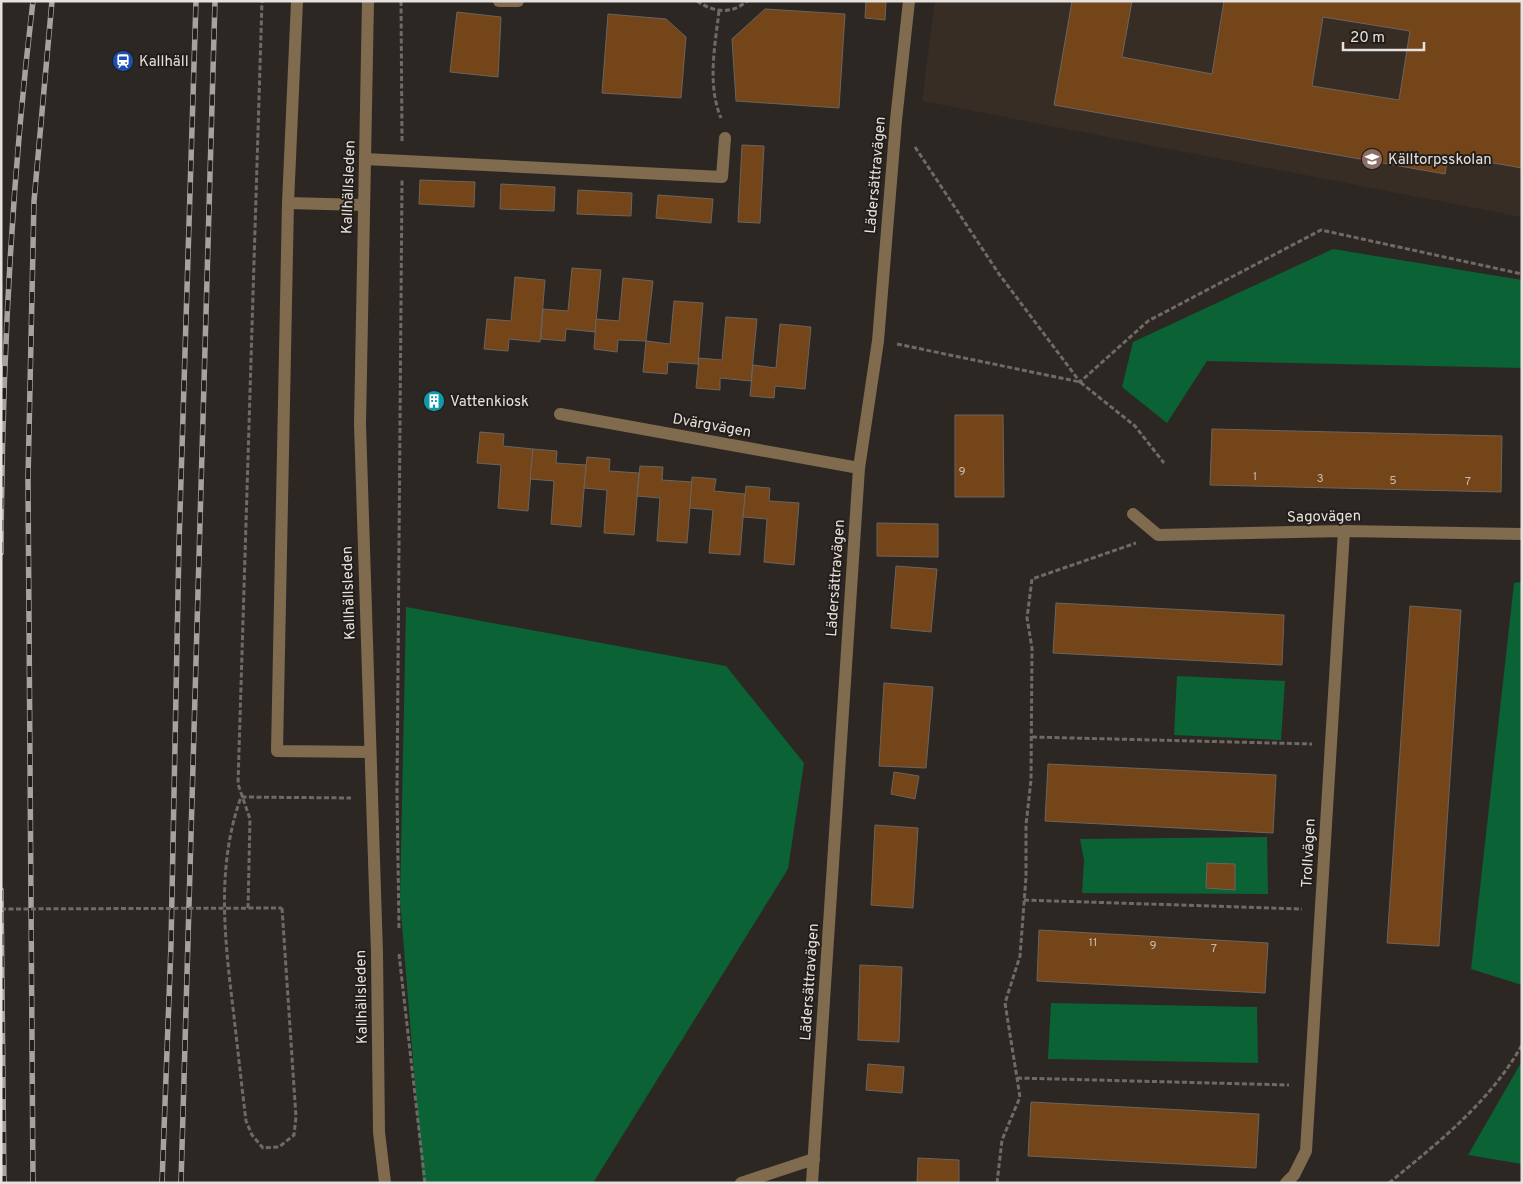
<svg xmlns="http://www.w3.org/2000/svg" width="1523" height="1184" viewBox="0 0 1523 1184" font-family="Overpass,sans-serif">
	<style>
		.built { fill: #382d24 }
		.green { fill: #0a6235 }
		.building { fill: #734519; stroke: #6b645e; fill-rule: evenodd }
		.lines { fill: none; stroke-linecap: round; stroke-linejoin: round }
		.path { stroke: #6f6a66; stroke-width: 3; stroke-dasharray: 5 2.5; stroke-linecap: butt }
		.minor { stroke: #806b4f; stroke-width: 12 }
		.rail-casing { stroke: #a7a29f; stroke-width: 5.5 }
		.rail { stroke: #231e19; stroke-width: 4; stroke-dasharray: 11; stroke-linecap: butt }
		.path-bridge { stroke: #6f6a66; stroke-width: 3; stroke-dasharray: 5 2.5; stroke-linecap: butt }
		.labels { text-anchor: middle; stroke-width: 4; stroke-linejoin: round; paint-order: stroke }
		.number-label { font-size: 12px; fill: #c8baad }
		.poi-label { font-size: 15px; fill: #e5e1de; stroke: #231e19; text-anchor: start }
		.street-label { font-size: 15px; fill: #e5e1de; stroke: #231e19 }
	</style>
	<rect width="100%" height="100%" fill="#2d2723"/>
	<!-- built -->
	<polygon class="built" points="935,1 1522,1 1522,217 922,101"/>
	<!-- green -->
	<g class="green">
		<polygon points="1333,249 1522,280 1522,368 1207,361 1167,423 1122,387 1133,342"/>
		<polygon points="1522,582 1522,985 1471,969 1514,583"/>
		<polygon points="406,607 726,666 804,763 788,869 593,1183 423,1183 400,900"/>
		<polygon points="1177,676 1285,681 1281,740 1174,735"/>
		<polygon points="1267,837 1268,894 1082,893 1084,860 1080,839"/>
		<polygon points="1051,1003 1257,1007 1258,1063 1048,1059"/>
		<polygon points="1522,1061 1522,1164 1468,1155"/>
	</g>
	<!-- building -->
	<g class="building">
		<polygon points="866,1 886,1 885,20 865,18"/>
		<path d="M1072 1H1132L1122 57 1212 74 1224 1H1522V168L1448 155 1445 174 1054 105ZM1323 17 1410 31 1399 100 1312 86Z"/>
		<polygon points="765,9 845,14 839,108 736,101 732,39"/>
		<polygon points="457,12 501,17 498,77 450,72"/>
		<polygon points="608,14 666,19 686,37 681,98 602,93"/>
		<polygon points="742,145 764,146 760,223 738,222"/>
		<polygon points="420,180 475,182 474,207 419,204"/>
		<polygon points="501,184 555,187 554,211 500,209"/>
		<polygon points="578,190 632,193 631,216 577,214"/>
		<polygon points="658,195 713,199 711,223 656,218"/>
		<polygon points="572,268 601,270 595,332 566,329 565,341 541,339 543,309 568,311"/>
		<polygon points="515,277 545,280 540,342 509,339 508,351 484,349 487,319 511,321"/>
		<polygon points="623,278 653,281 646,341 618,340 617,352 594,349 596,319 619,321"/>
		<polygon points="674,301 703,303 698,364 668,362 667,374 643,372 646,341 670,344"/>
		<polygon points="726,317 757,319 751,381 720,378 720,390 696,388 699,358 722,360"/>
		<polygon points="780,324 811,327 805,389 775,386 774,398 750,396 753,365 776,368"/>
		<polygon points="432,397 438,398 437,405 431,404"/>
		<polygon points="955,415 1003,415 1004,497 955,497"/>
		<polygon points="1212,429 1502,436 1501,492 1210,485"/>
		<polygon points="480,432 504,434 503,446 533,449 528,511 498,508 501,465 477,463"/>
		<polygon points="533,449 557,451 556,463 586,465 581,527 551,524 554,481 530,479"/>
		<polygon points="587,457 610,459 609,471 639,473 634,535 604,533 607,490 584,488"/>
		<polygon points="640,466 663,467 662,480 692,482 687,543 657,541 660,498 637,496"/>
		<polygon points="692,477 716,479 714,491 745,494 740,555 709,553 713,510 690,508"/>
		<polygon points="746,486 770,488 769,501 799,503 794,565 764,562 767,519 743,517"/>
		<polygon points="877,523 938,524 938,557 877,556"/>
		<polygon points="896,566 937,569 931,632 891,628"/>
		<polygon points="1056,603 1284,615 1282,665 1053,653"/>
		<polygon points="1410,606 1461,610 1439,946 1387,943"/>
		<polygon points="884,683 933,687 926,768 879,766"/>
		<polygon points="1048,764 1276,775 1273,833 1045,821"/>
		<polygon points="894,772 919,776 915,799 891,794"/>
		<polygon points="875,825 918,828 913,908 871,905"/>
		<polygon points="1207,863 1235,864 1235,890 1206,888"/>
		<polygon points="1039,930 1268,943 1265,993 1037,981"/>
		<polygon points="860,965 902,967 899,1042 858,1040"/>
		<polygon points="868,1064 904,1067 902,1093 866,1090"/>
		<polygon points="1031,1102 1259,1114 1256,1168 1028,1156"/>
		<polygon points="918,1158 959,1160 959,1183 917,1183"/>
	</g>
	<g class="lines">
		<!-- path -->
		<g class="path">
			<polyline points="401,1 402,141"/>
			<path d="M697 1C713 12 731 15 747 1"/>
			<path d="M719 11C715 46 707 85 721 118"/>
			<polyline points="915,147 999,274 1080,382 1148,321 1321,230 1522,274"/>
			<polyline points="897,344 1080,382 1135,426 1164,463"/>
			<polyline points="1032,737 1312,744"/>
			<polyline points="1024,900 1302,909"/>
			<polyline points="248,908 250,819 238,784 262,1"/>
			<path d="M282 908 296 1117 294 1135 279 1147 263 1148 252 1135 246 1121C241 1081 237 1041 232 1000 224 932 217 864 241 797L351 798"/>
			<polyline points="399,928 397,793 402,179"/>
			<polyline points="399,954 425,1183"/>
			<polyline points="1017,1078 1289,1085"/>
			<polyline points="997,1183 1002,1140 1020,1097 1005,1003 1020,956 1026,877 1026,825 1031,780 1032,648 1027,618 1032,579 1136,543"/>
			<path d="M1389 1183C1440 1141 1489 1103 1522 1045"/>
		</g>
		<!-- minor -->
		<g class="minor">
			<polyline points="297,1 288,203 277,751 370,752"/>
			<polyline points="368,1 360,424 377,953 379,1132 385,1183"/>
			<polyline points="499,1 518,1"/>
			<polyline points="365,159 722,177 725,138"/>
			<polyline points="288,203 363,205"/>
			<polyline points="560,414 859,468"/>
			<polyline points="1133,514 1158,535 1344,531 1522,534"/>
			<polyline points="741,1183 814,1159"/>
			<polyline points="812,1183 859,468 878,341 896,120 909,1"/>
			<polyline points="1286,1183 1294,1175 1306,1151 1344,531"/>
		</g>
		<!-- rail casing -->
		<g class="rail-casing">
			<g id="rail">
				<path d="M1 553C2 369 11 184 33 1"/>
				<polyline points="1,890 4,1183"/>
				<polyline points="33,1183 28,480 34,201 52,1"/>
				<polyline points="162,1183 171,945 179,544 196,1"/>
				<polyline points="181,1183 215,1"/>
			</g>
		</g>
		<!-- rail -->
		<use href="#rail" class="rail"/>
		<!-- path-bridge -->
		<polyline class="path-bridge" points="1,909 282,908"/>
	</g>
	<!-- icons -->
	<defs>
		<g id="station-disc" transform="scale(1.125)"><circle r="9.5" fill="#1a4fb4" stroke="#231e19"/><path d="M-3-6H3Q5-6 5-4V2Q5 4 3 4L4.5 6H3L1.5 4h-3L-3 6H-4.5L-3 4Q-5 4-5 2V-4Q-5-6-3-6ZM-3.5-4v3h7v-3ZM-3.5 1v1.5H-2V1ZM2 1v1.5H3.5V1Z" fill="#fff"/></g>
		<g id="school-disc" transform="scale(1.125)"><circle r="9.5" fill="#8d6e63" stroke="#231e19"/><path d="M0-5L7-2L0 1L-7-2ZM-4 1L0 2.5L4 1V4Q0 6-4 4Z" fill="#fff"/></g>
		<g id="building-disc" transform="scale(1.125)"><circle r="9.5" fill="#0f9aa8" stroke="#231e19"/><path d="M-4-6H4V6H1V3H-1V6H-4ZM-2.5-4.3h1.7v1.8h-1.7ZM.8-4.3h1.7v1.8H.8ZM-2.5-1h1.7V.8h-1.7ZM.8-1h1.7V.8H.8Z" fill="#fff"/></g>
	</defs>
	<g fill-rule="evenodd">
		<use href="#station-disc" x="123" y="61"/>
		<use href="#school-disc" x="1372" y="159"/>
		<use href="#building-disc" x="434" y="401"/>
	</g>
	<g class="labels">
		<!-- number labels -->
		<g class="number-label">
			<text x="962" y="475">9</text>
			<text x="1255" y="480">1</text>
			<text x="1320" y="482">3</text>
			<text x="1393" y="484">5</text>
			<text x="1468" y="485">7</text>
			<text x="1093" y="946">11</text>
			<text x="1153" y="949">9</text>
			<text x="1214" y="952">7</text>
		</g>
		<!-- poi labels -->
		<g class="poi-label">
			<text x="139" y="66">Kallhäll</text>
			<text x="1388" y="164">Källtorpsskolan</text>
			<text x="450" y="406">Vattenkiosk</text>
		</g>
		<!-- street labels -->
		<g class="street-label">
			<text transform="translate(875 175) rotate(-85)" y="5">Lädersättravägen</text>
			<text transform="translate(348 187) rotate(-88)" y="5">Kallhällsleden</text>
			<text transform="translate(712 425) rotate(10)" y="5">Dvärgvägen</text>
			<text transform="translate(1324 516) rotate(-1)" y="5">Sagovägen</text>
			<text transform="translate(835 578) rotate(-86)" y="5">Lädersättravägen</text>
			<text transform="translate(348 593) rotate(-92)" y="5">Kallhällsleden</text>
			<text transform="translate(1308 853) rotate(-87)" y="5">Trollvägen</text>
			<text transform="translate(809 982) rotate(-86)" y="5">Lädersättravägen</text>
			<text transform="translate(361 997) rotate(-91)" y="5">Kallhällsleden</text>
		</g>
	</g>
	<!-- border -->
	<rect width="1523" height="1184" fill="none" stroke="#e5e1de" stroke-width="5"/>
	<!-- scale -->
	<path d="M1343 42v8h81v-8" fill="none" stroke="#e5e1de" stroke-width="2.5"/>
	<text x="1350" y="42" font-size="15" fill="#e5e1de" stroke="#231e19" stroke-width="4" paint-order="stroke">20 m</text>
</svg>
